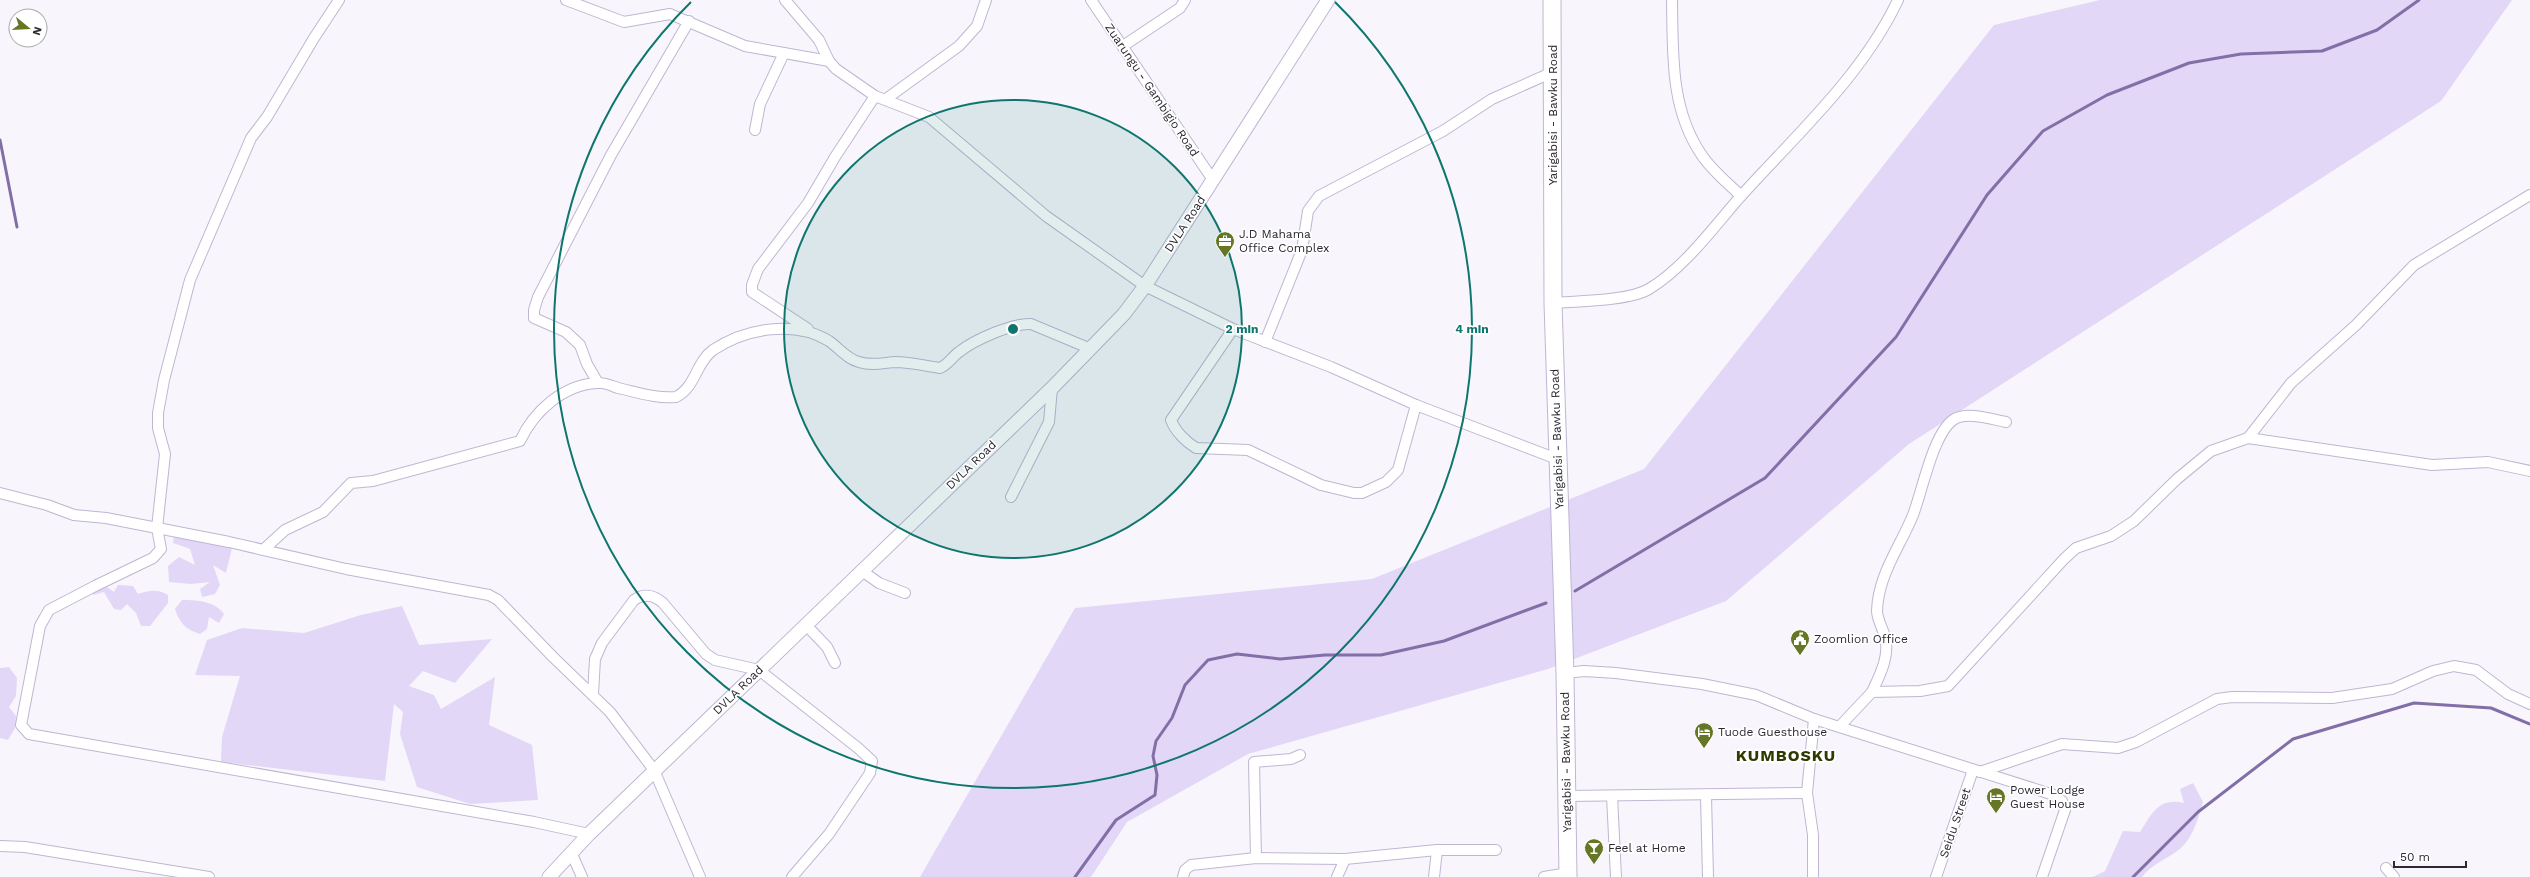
<svg xmlns="http://www.w3.org/2000/svg" width="2530" height="877" viewBox="0 0 2530 877" font-family="'Work Sans',sans-serif">
	<style>
		.green { fill: #e2d7f6 }
		.lines { fill: none; stroke-linecap: round; stroke-linejoin: round }
		.stream { stroke: #836fa7; stroke-width: 3 }
		.minor-casing { stroke: #bfb6d2; stroke-width: 12 }
		.tertiary-casing { stroke: #bfb6d2; stroke-width: 15 }
		.trunk-casing { stroke: #bfb6d2; stroke-width: 19 }
		.minor { stroke: #fff; stroke-width: 10 }
		.tertiary { stroke: #fff; stroke-width: 13 }
		.trunk { stroke: #fff; stroke-width: 17 }
		.ring { fill: none; stroke: #0f766e; stroke-width: 2 }
		.labels { text-anchor: middle; stroke-width: 3.5; stroke-linejoin: round; paint-order: stroke }
		.street-label { font-size: 12px; fill: #2b2832; stroke: #fff }
		.poi-label { font-size: 12px; fill: #2b2832; stroke: #fff; text-anchor: start }
		.district-label { font-size: 16px; font-weight: bold; letter-spacing: 1px; fill: #2f3a00; stroke: #fff }
		.centre { fill: #0f766e; stroke: #fff; stroke-width: 2 }
		.ring-label { font-size: 12px; text-anchor: middle; font-weight: bold; fill: #0f766e; stroke: #fff; stroke-width: 3.5; stroke-linejoin: round; paint-order: stroke }
	</style>
	<rect width="100%" height="100%" fill="#f8f6fc"/>
	<!-- green -->
	<g class="green">
		<polygon points="2100,0 2512,0 2441,101 1909,444 1726,601 1548,669 1248,754 1127,822 1091,877 920,877 1075,608 1372,579 1644,469 1994,25"/>
		<polygon points="175,526 200,531 210,542 224,535 232,548 226,573 213,565 220,585 215,594 202,597 200,589 210,582 191,584 169,582 168,566 179,557 195,565 190,549 173,543"/>
		<path d="M95 578 114 592 118 585 133 586 138 594C149 590 158 589 168 595V603L150 626H141L136 613 127 604 121 610 114 609 104 592 93 595Z"/>
		<path d="M182 600C197 600 215 601 224 614L219 623 209 617 207 629 200 634C186 630 179 622 175 609Z"/>
		<polygon points="402,606 419,645 492,639 455,683 423,671 409,686 434,695 441,709 495,677 489,725 532,745 538,800 470,804 417,787 400,734 403,712 394,704 385,781 221,762 222,737 240,676 195,675 207,640 242,628 304,633 361,615"/>
		<polygon points="9,667 17,678 16,696 9,707 16,716 15,728 8,740 0,738 0,668"/>
		<path d="M2193 783 2203 802C2198 819 2192 841 2177 851 2165 860 2152 864 2142 877H2093L2105 871 2123 831 2140 832C2152 814 2158 797 2184 803L2180 789Z"/>
	</g>
	<g class="lines">
		<!-- stream -->
		<g class="stream">
			<polyline points="0,140 17,227"/>
			<polyline points="1575,591 1765,478 1896,337 1987,195 2043,131 2107,95 2189,63 2241,54 2322,51 2377,30 2419,0"/>
			<polyline points="1075,877 1116,820 1155,795 1157,775 1153,756 1156,741 1172,718 1185,685 1208,660 1237,654 1280,659 1325,655 1381,655 1444,641 1546,603"/>
			<polyline points="2133,877 2198,812 2293,739 2414,703 2491,708 2530,724"/>
		</g>
		<!-- minor casing -->
		<g class="minor-casing">
			<g id="minor">
				<polyline points="339,0 314,38 267,117 251,138 190,280 164,380 158,413 158,428 165,454 157,528 161,549 153,558 95,586 49,610 40,626 21,725 29,734 534,822 589,834"/>
				<polyline points="566,0 624,22 670,14 745,46 829,61"/>
				<polyline points="785,0 819,40 829,61 836,69 875,96 929,117 1046,216 1145,286 1233,329 1331,367 1416,405 1557,459"/>
				<polyline points="1091,0 1213,180"/>
				<path d="M1672 0C1673 53 1670 108 1701 154 1711 170 1728 183 1741 196"/>
				<polyline points="1123,46 1180,8 1185,0"/>
				<polyline points="886,99 959,46 977,26 986,0"/>
				<polyline points="755,130 760,104 784,53"/>
				<path d="M1553 303C1578 301 1629 301 1649 289 1683 269 1714 227 1740 197 1795 136 1862 76 1898 0"/>
				<polyline points="808,329 752,292 752,285 758,269 808,203 835,157 875,96"/>
				<path d="M1233 329 1171 420C1175 431 1186 442 1196 448L1248 450 1321 485 1354 493H1362L1386 482 1398 470 1416 405"/>
				<polyline points="1265,342 1302,250 1308,211 1319,196 1443,131 1492,99 1553,72"/>
				<polyline points="598,383 587,364 580,345 566,332 534,318 534,310 538,297 611,155 689,21"/>
				<polyline points="2248,438 2432,465 2488,462 2530,471"/>
				<polyline points="0,493 47,505 74,515 106,518 229,542 346,569 489,595 498,600 553,657 610,712 654,770 700,877"/>
				<polyline points="1011,497 1049,422 1052,388"/>
				<path d="M263 550 285 530 323 512 351 483 373 481 520 441C534 411 563 385 597 383 604 382 612 386 618 388 636 392 657 399 676 397 696 387 696 362 713 350 746 328 795 320 829 341 839 348 847 359 859 362 871 366 883 363 895 362 910 362 926 366 940 368 948 365 952 357 959 352 974 340 1012 323 1031 324L1091 349"/>
				<polyline points="862,571 879,583 905,593"/>
				<polyline points="807,626 827,647 835,663"/>
				<polyline points="1565,673 1584,671 1616,673 1702,684 1756,695 1814,719 2054,795 2062,801 2065,810 2042,877"/>
				<path d="M1872 692C1880 675 1890 656 1885 637 1883 629 1877 619 1877 611 1878 575 1900 547 1913 515 1922 492 1933 434 1953 420 1966 411 1991 419 2006 422"/>
				<path d="M593 694 595 659 602 643 634 600C644 593 654 595 663 603L706 654 715 660 759 670 858 748 872 761 870 773 829 834 792 877"/>
				<polyline points="1840,726 1872,692 1920,691 1948,686 2064,559 2076,548 2111,536 2134,521 2177,479 2211,451 2248,438 2291,383 2356,325 2414,265 2530,195"/>
				<polyline points="1980,772 2062,744 2118,748 2136,742 2217,699 2232,697 2332,698 2392,689 2433,671 2454,666 2476,670 2508,694 2530,704"/>
				<polyline points="1567,796 1807,793"/>
				<polyline points="1612,796 1616,877"/>
				<polyline points="1706,796 1708,877"/>
				<polyline points="0,846 25,847 209,877"/>
				<polyline points="571,852 582,877"/>
				<polyline points="1256,858 1254,762 1291,759 1300,755"/>
				<polyline points="2386,868 2394,877"/>
				<polyline points="1183,877 1185,870 1191,865 1256,858 1345,859 1437,850 1496,850"/>
				<polyline points="1337,877 1345,859"/>
				<polyline points="1434,877 1437,850"/>
				<polyline points="1544,877 1568,873"/>
				<polyline points="1813,877 1813,835 1807,793 1814,719"/>
				<polyline points="1936,877 1973,770"/>
			</g>
		</g>
		<!-- tertiary casing -->
		<g class="tertiary-casing">
			<polyline id="tertiary" points="549,877 589,834 1052,388 1124,314 1145,286 1328,0"/>
		</g>
		<!-- trunk casing -->
		<g class="trunk-casing">
			<polyline id="trunk" points="1552,0 1553,303 1565,673 1568,877"/>
		</g>
		<!-- minor -->
		<use href="#minor" class="minor"/>
		<!-- tertiary -->
		<use href="#tertiary" class="tertiary"/>
		<!-- trunk -->
		<use href="#trunk" class="trunk"/>
	</g>
	<!-- distance rings -->
	<circle cx="1013" cy="329" r="229" fill="#0f766e" fill-opacity=".12"/>
	<g class="ring">
		<circle cx="1013" cy="329" r="229"/>
		<path d="M1335 2A459 459 0 1 1 691 2"/>
	</g>
	<!-- icons -->
	<defs>
		<g id="office-pin" transform="scale(1)"><path d="M0 17L-7.5 6A9.5 9.5 0 1 1 7.5 6Z" fill="#657624" stroke="#fff"/><path d="M-6-3h4V-5.5h4V-3h4V5H-6ZM-1-4.5V-3h2v-1.5ZM-6 0V1H6V0Z" fill="#fff"/></g>
		<g id="civic-pin" transform="scale(1)"><path d="M0 17L-7.5 6A9.5 9.5 0 1 1 7.5 6Z" fill="#657624" stroke="#fff"/><path d="M-.6-6.5H3V-4.5H.6V-3L4-1V1h2V6H-6V1h2V-1L-.6-3ZM-1.2 2.5V6h2.4V2.5Z" fill="#fff"/></g>
		<g id="hotel-pin" transform="scale(1)"><path d="M0 17L-7.5 6A9.5 9.5 0 1 1 7.5 6Z" fill="#657624" stroke="#fff"/><path d="M-6-4.5h1.5V1H6V5H4.5V3h-9V5H-6ZM-4 0a1.8 1.8 0 1 1 3.6 0ZM.5 0V-2.5h3Q6-2.5 6 0Z" fill="#fff"/></g>
		<g id="bar-pin" transform="scale(1)"><path d="M0 17L-7.5 6A9.5 9.5 0 1 1 7.5 6Z" fill="#657624" stroke="#fff"/><path d="M-6-5H6L.8 .8V4.5H3.5V6h-7V4.5H-.8V.8Z" fill="#fff"/></g>
	</defs>
	<g fill-rule="evenodd">
		<use href="#office-pin" x="1225" y="241"/>
		<use href="#civic-pin" x="1800" y="639"/>
		<use href="#hotel-pin" x="1704" y="732"/>
		<use href="#hotel-pin" x="1996" y="797"/>
		<use href="#bar-pin" x="1594" y="848"/>
	</g>
	<g class="labels">
		<!-- street labels -->
		<g class="street-label">
			<text transform="translate(1152 90) rotate(56)" y="4">Zuarungu - Gambigio Road</text>
			<text transform="translate(1553 115) rotate(-90)" y="4">Yarigabisi - Bawku Road</text>
			<text transform="translate(1185 224) rotate(-57)" y="4">DVLA Road</text>
			<text transform="translate(1557 439) rotate(-92)" y="4">Yarigabisi - Bawku Road</text>
			<text transform="translate(971 465) rotate(-44)" y="4">DVLA Road</text>
			<text transform="translate(738 690) rotate(-44)" y="4">DVLA Road</text>
			<text transform="translate(1566 762) rotate(-91)" y="4">Yarigabisi - Bawku Road</text>
			<text transform="translate(1955 823) rotate(-71)" y="4">Seidu Street</text>
		</g>
		<!-- poi labels -->
		<g class="poi-label">
			<text x="1239" y="238">J.D Mahama<tspan x="1239" dy="14">Office Complex</tspan></text>
			<text x="1814" y="643">Zoomlion Office</text>
			<text x="1718" y="736">Tuode Guesthouse</text>
			<text x="2010" y="794">Power Lodge<tspan x="2010" dy="14">Guest House</tspan></text>
			<text x="1608" y="852">Feel at Home</text>
		</g>
		<!-- district labels -->
		<g class="district-label">
			<text x="1786" y="761">KUMBOSKU</text>
		</g>
	</g>
	<circle cx="1013" cy="329" r="6" class="centre"/>
	<g class="ring-label">
		<text x="1242" y="333">2 min</text>
		<text x="1472" y="333">4 min</text>
	</g>
	<!-- north arrow -->
	<g transform="translate(28 28) rotate(108)"><circle r="19" fill="#ffffff" stroke="#aaa9ad"/>
	<path d="M0-3L7 15L0 10L-7 15Z" fill="#657624"/>
	<text y="-6" font-size="11" font-weight="bold" text-anchor="middle" fill="#2b2832">N</text>
	</g>
	<!-- scale -->
	<path d="M2394 861v6h72v-6" fill="none" stroke="#2b2832" stroke-width="2"/>
	<text x="2400" y="861" font-size="12" fill="#2b2832" stroke="#ffffff" stroke-width="3" paint-order="stroke">50 m</text>
</svg>
